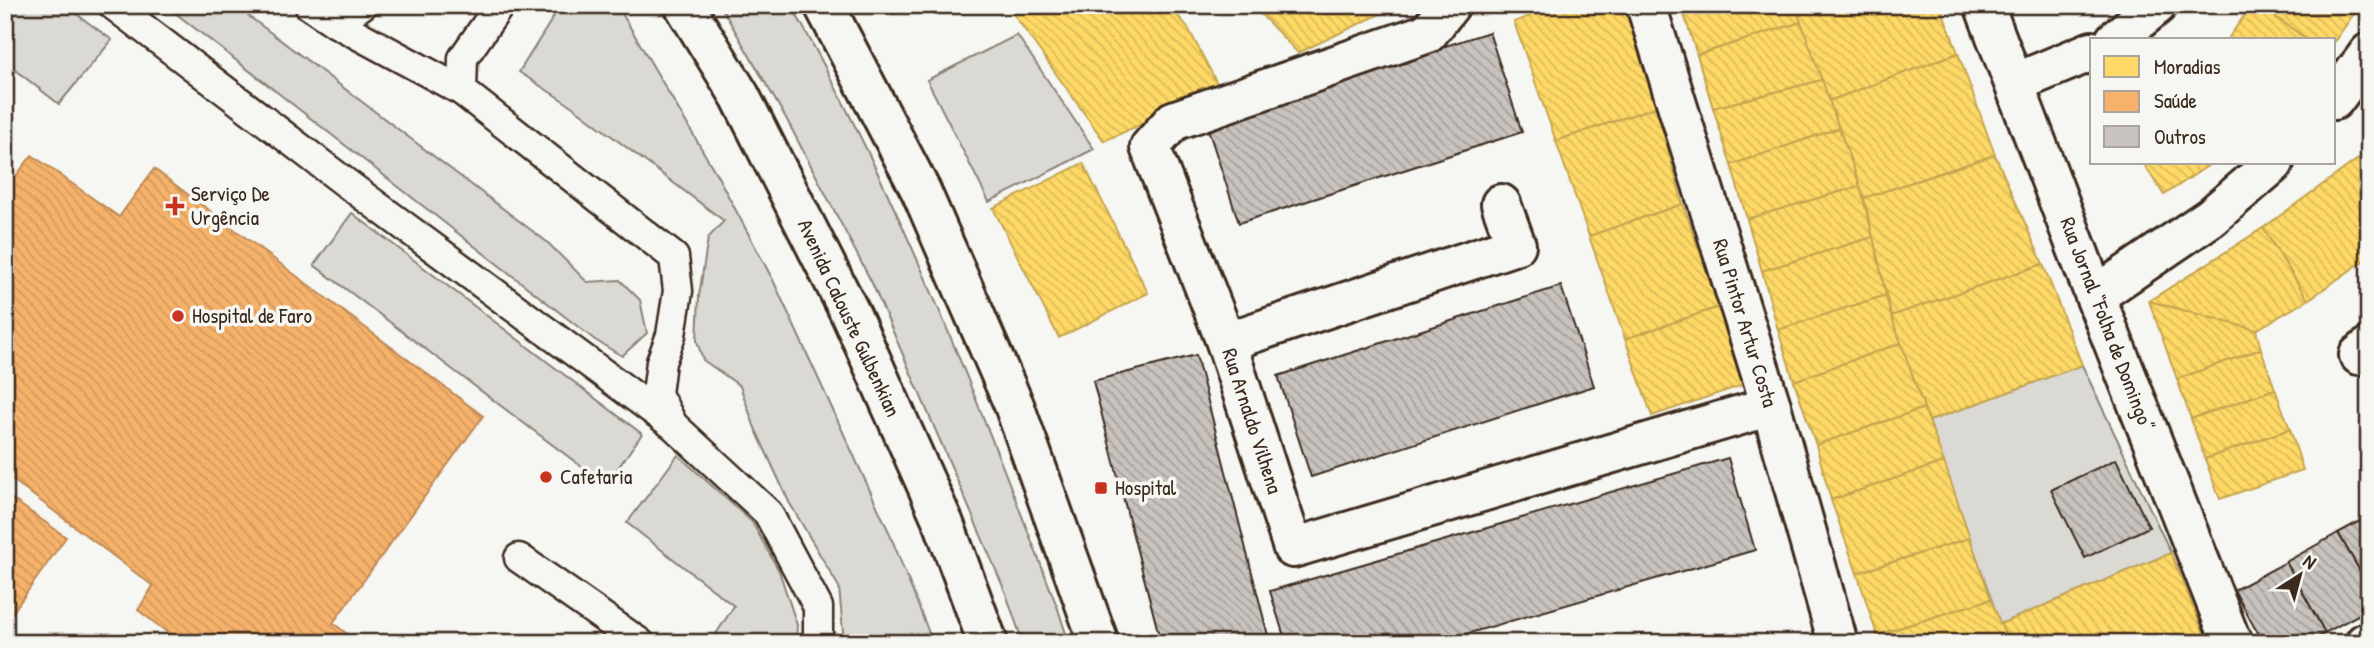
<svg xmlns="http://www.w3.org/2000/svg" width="2374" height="648" viewBox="0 0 2374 648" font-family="'Patrick Hand',sans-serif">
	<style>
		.green { fill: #dad9d3; stroke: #8a8278; stroke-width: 2 }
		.homes { fill: url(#homes-back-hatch); stroke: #c4a450; stroke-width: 2 }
		.health { fill: url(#health-back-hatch); stroke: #be8954; stroke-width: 2 }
		.building { fill: url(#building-back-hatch); stroke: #3b2a1e; stroke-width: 2 }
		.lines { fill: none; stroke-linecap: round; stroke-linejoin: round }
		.service-casing { stroke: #3b2a1e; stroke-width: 33 }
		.minor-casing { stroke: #3b2a1e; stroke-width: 44 }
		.primary-casing { stroke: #3b2a1e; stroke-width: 44 }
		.service { stroke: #f6f6f2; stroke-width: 28 }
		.minor { stroke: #f6f6f2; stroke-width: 38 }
		.primary { stroke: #f6f6f2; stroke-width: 38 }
		.poi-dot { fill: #c8321e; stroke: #f6f6f2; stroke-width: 2.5 }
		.labels { text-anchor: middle; stroke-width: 7; stroke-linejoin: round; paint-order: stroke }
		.poi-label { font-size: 21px; fill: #3b2a1e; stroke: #f6f6f2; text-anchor: start }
		.street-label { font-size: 21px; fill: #3b2a1e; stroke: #f6f6f2 }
	</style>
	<defs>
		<pattern id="homes-back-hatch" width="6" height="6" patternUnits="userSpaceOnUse" patternTransform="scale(1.75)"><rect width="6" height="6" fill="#ffd966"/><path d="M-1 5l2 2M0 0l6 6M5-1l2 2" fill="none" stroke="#dbba58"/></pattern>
		<pattern id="health-back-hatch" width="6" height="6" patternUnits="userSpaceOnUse" patternTransform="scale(1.75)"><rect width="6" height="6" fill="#f6b26b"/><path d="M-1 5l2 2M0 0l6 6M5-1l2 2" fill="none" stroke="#d4995c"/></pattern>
		<pattern id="building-back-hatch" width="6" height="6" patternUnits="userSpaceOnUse" patternTransform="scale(1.75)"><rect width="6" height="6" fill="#c8c3be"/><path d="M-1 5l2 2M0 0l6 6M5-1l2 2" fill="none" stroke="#a49f9a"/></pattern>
	</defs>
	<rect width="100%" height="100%" fill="#f6f6f2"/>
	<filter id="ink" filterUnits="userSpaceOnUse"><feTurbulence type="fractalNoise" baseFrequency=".0143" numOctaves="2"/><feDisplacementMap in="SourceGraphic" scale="14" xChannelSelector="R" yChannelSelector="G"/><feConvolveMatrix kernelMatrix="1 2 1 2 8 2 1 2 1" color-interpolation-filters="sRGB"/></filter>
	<g filter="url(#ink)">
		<!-- green -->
		<g class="green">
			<polygon points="6,5 64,5 112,40 59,104 5,62"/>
			<polygon points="165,5 234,5 547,242 587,282 620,280 640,300 647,333 622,356 595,340"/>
			<polygon points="561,5 617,5 717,175 773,280 889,532 933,643 844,643 839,587 789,502 755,428 740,386 703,360 697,341 699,296 708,238 724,221 573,107 519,72"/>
			<path d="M720 5H791C900 197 979 404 1058 609L1069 643H1023L1005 591 872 283 787 120Z"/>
			<polygon points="1017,35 1094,149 989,202 927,80"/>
			<polygon points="352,213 642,434 606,485 314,265"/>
			<polygon points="2082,365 2171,553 2000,624 1929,421"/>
			<polygon points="678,455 752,522 779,571 797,625 796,643 717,643 716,634 734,606 627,523"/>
		</g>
		<!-- homes -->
		<g class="homes">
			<polygon points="1007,5 1168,5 1187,26 1220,89 1104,141"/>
			<polygon points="1252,5 1393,5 1395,7 1298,53"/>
			<polygon points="1558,5 1626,5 1656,107 1556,141 1514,22"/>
			<polygon points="1681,5 1795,5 1801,22 1697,55"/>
			<polygon points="1795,5 1940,5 1958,53 1829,101"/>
			<polygon points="2252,5 2259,5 2308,40 2227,40"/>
			<polygon points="2259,5 2360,5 2334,42 2334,40 2308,40"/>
			<polygon points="1801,22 1822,80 1713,108 1697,55"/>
			<polygon points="1958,53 1995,155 1864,198 1829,101"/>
			<polygon points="1822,80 1839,128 1731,165 1713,108"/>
			<polygon points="1656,107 1683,204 1589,236 1556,141"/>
			<polygon points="1839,128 1860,186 1747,219 1731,165"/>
			<polygon points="2369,151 2369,257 2308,300 2263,228"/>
			<polygon points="1995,155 2043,264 1891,316 1864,198"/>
			<polygon points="1083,163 1148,293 1059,338 993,208"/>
			<polygon points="2143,163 2212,163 2164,195"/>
			<polygon points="1860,186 1873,237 1762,271 1747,219"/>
			<polygon points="1683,204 1719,307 1625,339 1589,236"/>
			<polygon points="2263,228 2308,300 2256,330 2149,301"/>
			<polygon points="1873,237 1886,295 1778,330 1762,271"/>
			<polygon points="2043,264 2082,365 1929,421 1891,316"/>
			<polygon points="1886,295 1891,316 1901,343 1794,381 1778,330"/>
			<polygon points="2149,301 2256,330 2261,349 2177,379"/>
			<polygon points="1719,307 1746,384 1652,416 1625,339"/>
			<polygon points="1901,343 1924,408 1816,445 1794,381"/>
			<polygon points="2261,349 2275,389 2191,419 2177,379"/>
			<polygon points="2275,389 2290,429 2205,459 2191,419"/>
			<polygon points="1924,408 1944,462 1831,500 1816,445"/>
			<polygon points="2290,429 2303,470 2220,499 2205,459"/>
			<polygon points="1944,462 1970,538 1857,573 1831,500"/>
			<polygon points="1970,538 1991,599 1877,635 1857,573"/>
			<polygon points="2171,553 2208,643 2008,643 2000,624"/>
			<polygon points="1991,599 2008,643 1879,643 1877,635"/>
		</g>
		<!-- health -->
		<g class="health">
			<polygon points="32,155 119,217 154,169 483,416 333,623 359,643 181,643 138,610 153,586 5,474 5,190"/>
			<polygon points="5,494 66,537 5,623"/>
		</g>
		<!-- building -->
		<g class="building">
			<polygon points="1489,32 1522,132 1239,223 1206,123"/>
			<polygon points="1561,286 1594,386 1311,477 1278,376"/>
			<polygon points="1196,355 1270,643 1161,643 1093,381"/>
			<polygon points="1728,458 1755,550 1435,643 1286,643 1270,591"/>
			<polygon points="2116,459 2149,527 2085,558 2051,490"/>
			<polygon points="2369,516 2369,587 2338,533"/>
			<polygon points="2338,533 2369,587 2369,609 2325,633 2286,562"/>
			<polygon points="2286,562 2325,633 2307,643 2263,643 2234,590"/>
		</g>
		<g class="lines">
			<!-- service casing -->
			<g class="service-casing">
				<g id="service">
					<polyline points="113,5 346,183 673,425 768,513 818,607 818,643"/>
					<polyline points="309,5 336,23 462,91 674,257 678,291 671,335 661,362 657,394 672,423"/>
					<polyline points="336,23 362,5"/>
					<polyline points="462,91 463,58 500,5"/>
					<polyline points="519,558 640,643"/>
				</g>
			</g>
			<!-- minor casing -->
			<g class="minor-casing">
				<g id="minor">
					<polyline points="1450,5 1428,33 1173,121 1150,147 1226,342 1293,548 1771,406"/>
					<polyline points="1646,5 1771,406 1838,643"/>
					<polyline points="1984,5 2095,296 2232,643"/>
					<polyline points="2115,40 2157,5"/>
					<polyline points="2015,83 2092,51"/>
					<polyline points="2334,100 2369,53"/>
					<polyline points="2095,296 2211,217 2274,163"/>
					<polyline points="1226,342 1516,245 1501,204"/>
					<polyline points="2359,355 2369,347"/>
					<polyline points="2365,643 2369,641"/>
				</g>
			</g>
			<!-- primary casing -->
			<g class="primary-casing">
				<g id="primary">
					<polyline points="684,5 740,96 851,315 944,524 988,643"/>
					<polyline points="824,5 921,191 1014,405 1099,643"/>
				</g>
			</g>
			<!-- service -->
			<use href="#service" class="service"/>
			<!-- minor -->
			<use href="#minor" class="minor"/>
			<!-- primary -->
			<use href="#primary" class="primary"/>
		</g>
	</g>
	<!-- markers -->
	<g class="poi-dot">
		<path d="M171.5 195.5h7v7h7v7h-7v7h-7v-7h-7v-7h7z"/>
		<circle cx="178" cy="316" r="7"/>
		<circle cx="546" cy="477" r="7"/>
		<rect x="1094" y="481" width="14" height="14" rx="3.5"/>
	</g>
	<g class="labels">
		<!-- poi labels -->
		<g class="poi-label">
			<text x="191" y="201">Serviço De<tspan x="191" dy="24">Urgência</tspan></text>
			<text x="192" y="323">Hospital de Faro</text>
			<text x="560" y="484">Cafetaria</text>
			<text x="1115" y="495">Hospital</text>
		</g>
		<!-- street labels -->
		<g class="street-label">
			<text transform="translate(849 318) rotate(65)" y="7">Avenida Calouste Gulbenkian</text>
			<text transform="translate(1745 323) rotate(73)" y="7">Rua Pintor Artur Costa</text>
			<text transform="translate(2107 324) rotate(69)" y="7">Rua Jornal “Folha de Domingo”</text>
			<text transform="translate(1252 421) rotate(72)" y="7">Rua Arnaldo Vilhena</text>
		</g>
	</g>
	<!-- margin -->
	<rect width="2374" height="648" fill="none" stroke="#f6f6f2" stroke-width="28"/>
	<rect x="14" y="14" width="2346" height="620" fill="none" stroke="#3b2a1e" stroke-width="2.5" filter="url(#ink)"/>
	<!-- legend -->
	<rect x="2090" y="38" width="245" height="126" fill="#f6f6f2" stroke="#aba49d" stroke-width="2"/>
	<rect x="2104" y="56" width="35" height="21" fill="#ffd966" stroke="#aba49d" stroke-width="2"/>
	<text x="2154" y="74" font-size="21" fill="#3b2a1e">Moradias</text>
	<rect x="2104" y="91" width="35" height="21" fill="#f6b26b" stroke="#aba49d" stroke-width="2"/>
	<text x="2154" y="108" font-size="21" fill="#3b2a1e">Saúde</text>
	<rect x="2104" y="126" width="35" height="21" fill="#c8c3be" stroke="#aba49d" stroke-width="2"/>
	<text x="2154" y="144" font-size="21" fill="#3b2a1e">Outros</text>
	<!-- north arrow -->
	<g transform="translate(2300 575) rotate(36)" stroke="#f6f6f2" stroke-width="5" paint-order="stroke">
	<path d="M0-5L12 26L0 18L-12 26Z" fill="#3b2a1e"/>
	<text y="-10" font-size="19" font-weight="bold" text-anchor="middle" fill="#3b2a1e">N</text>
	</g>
</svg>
